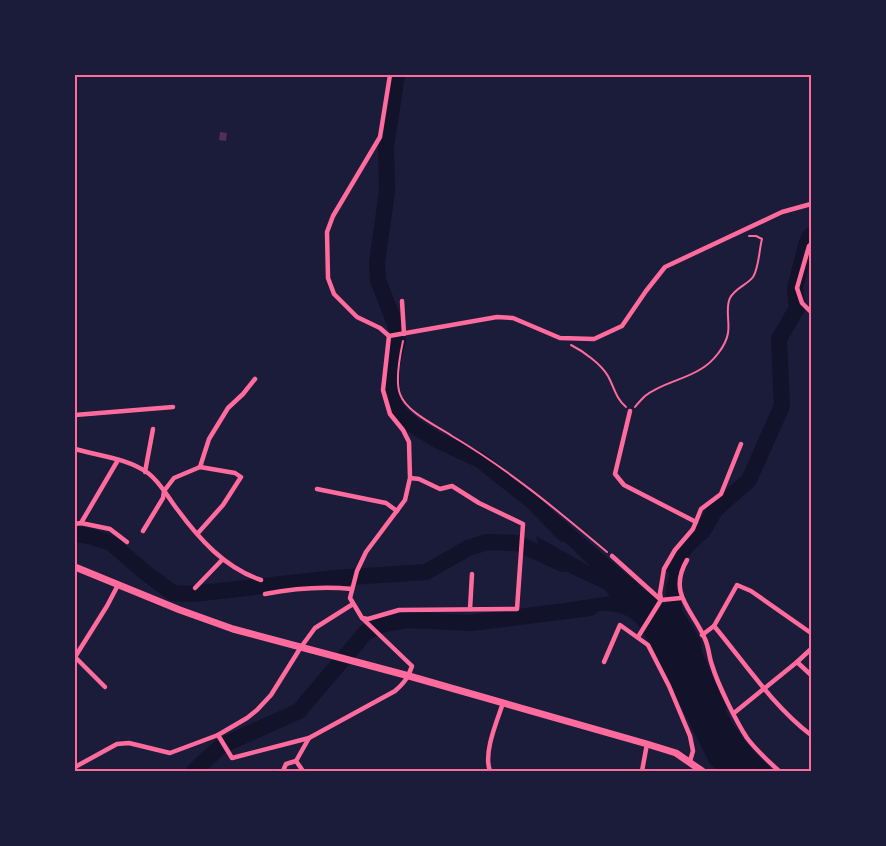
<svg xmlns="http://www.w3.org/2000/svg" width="886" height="846" viewBox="0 0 886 846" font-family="Literata,serif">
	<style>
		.water { fill: #12122b }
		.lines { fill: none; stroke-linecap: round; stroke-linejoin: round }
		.river { stroke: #12122b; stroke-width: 16 }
		.building { fill: #542f53 }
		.path { stroke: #ff6b9d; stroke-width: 2 }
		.minor { stroke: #ff6b9d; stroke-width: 4.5 }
		.primary { stroke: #ff6b9d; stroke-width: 7 }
		.neatline { fill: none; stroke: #ff6b9d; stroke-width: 2 }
	</style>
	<rect width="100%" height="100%" fill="#1b1b3a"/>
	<!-- water -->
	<path class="water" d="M555 513 646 591 666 604V588L671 565 683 546 686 555 680 569 682 610 701 640 702 652 727 708 725 709C737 735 754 752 774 771H718L710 764 646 637C642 632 639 625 634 621 617 606 591 612 570 614L566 603 610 596 604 589 544 561 536 536 591 567 545 522Z"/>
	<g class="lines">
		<!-- river -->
		<g class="river">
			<polyline points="397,75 386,146 387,191 377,263 378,280 397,329 398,340 392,365 392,388 394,405 402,416 414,426 437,440 480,460 533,502 564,534"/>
			<polyline points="75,534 89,536 111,543 147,574 173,593 192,594 335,578 426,572 468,548 487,542 517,543 563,564"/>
			<polyline points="674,567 686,546 703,531 715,510 749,480 782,406 779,339 797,308 795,288 807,242 811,235"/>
			<polyline points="194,771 221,746 299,711 365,633 381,625 408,620 471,623 590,608"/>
		</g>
	</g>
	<!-- building -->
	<polygon class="building" points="220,132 227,133 226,141 219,140"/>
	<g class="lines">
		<!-- path -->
		<g class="path">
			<path d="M403 341C400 355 395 381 400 394 406 412 437 426 452 436 508 469 557 510 607 552"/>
			<path d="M571 345C583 351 601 364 608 376 614 387 616 399 626 407"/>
			<path d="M635 407C638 403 642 399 645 396 661 383 684 380 701 369 713 362 726 346 728 333 730 322 725 308 730 298 735 288 747 285 753 277 759 268 759 250 762 239L756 236H749"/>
		</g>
		<!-- minor -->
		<g class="minor">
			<polyline points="390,75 380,137 333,216 327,232 328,278 334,294 357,317 380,328 389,336 383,390 390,414 403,430 409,442 410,478 405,500 366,552 357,571 350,598 362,618 368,619 399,610 517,609 523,524 479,503 452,486 440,489 419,479 410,478"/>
			<polyline points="811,244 809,246 797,288 802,303 811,312"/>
			<polyline points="402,301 404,334"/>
			<polyline points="389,336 497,317 513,318 560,338 594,339 622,326 646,291 665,267 782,212 811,204"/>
			<polyline points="630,411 615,474 624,485 696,522"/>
			<polyline points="75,415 173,407"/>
			<path d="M75 449C99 456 127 458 148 473 160 482 168 497 177 509 199 539 225 568 261 580"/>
			<polyline points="200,467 209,439 228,408 243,394 255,379"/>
			<polyline points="145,472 153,429"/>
			<polyline points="317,489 386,503 397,511"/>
			<polyline points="81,523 118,460"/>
			<polyline points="75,524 81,523 110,529 127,542"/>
			<polyline points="143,531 163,498 164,491 174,478 200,467 235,473 241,477 223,505 198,533"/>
			<polyline points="612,556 661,600 681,598"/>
			<path d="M687 560C667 594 693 610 705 639 709 648 709 657 712 665 718 685 736 721 747 738 756 750 768 761 779 771"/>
			<polyline points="195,588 222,560"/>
			<path d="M265 594C296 588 321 586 352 589"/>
			<polyline points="470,609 472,574"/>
			<path d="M714 626C745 663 772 705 811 735"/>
			<polyline points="702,635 714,626 737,585 751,591 811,633"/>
			<polyline points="638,637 661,600 660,593 664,569 675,550 693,529 701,509 721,494 741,444"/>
			<polyline points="75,657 107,606 118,585"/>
			<polyline points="75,657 105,687"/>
			<polyline points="604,662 620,625 648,645 669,686 690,736 693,751 690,761"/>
			<polyline points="797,662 811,675"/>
			<polyline points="734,713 797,662 811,649"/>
			<polyline points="218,735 232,758 309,738"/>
			<polyline points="75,767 117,744 129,743 170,753 218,735 247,718 257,710 271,695 301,647 315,628 353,604"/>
			<polyline points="283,771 286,764 296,761"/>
			<path d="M303 771 296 761 309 738 395 691C404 683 408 678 412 666L363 619"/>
			<path d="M490 771C483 753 497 721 503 703"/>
			<polyline points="642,771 647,744"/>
		</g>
		<!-- primary -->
		<polyline class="primary" points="75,567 180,610 233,629 409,676 647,744 676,753 702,771"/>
	</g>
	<!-- border -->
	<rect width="886" height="846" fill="none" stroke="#1b1b3a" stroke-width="152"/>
	<rect x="76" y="76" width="734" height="694" class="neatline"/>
</svg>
